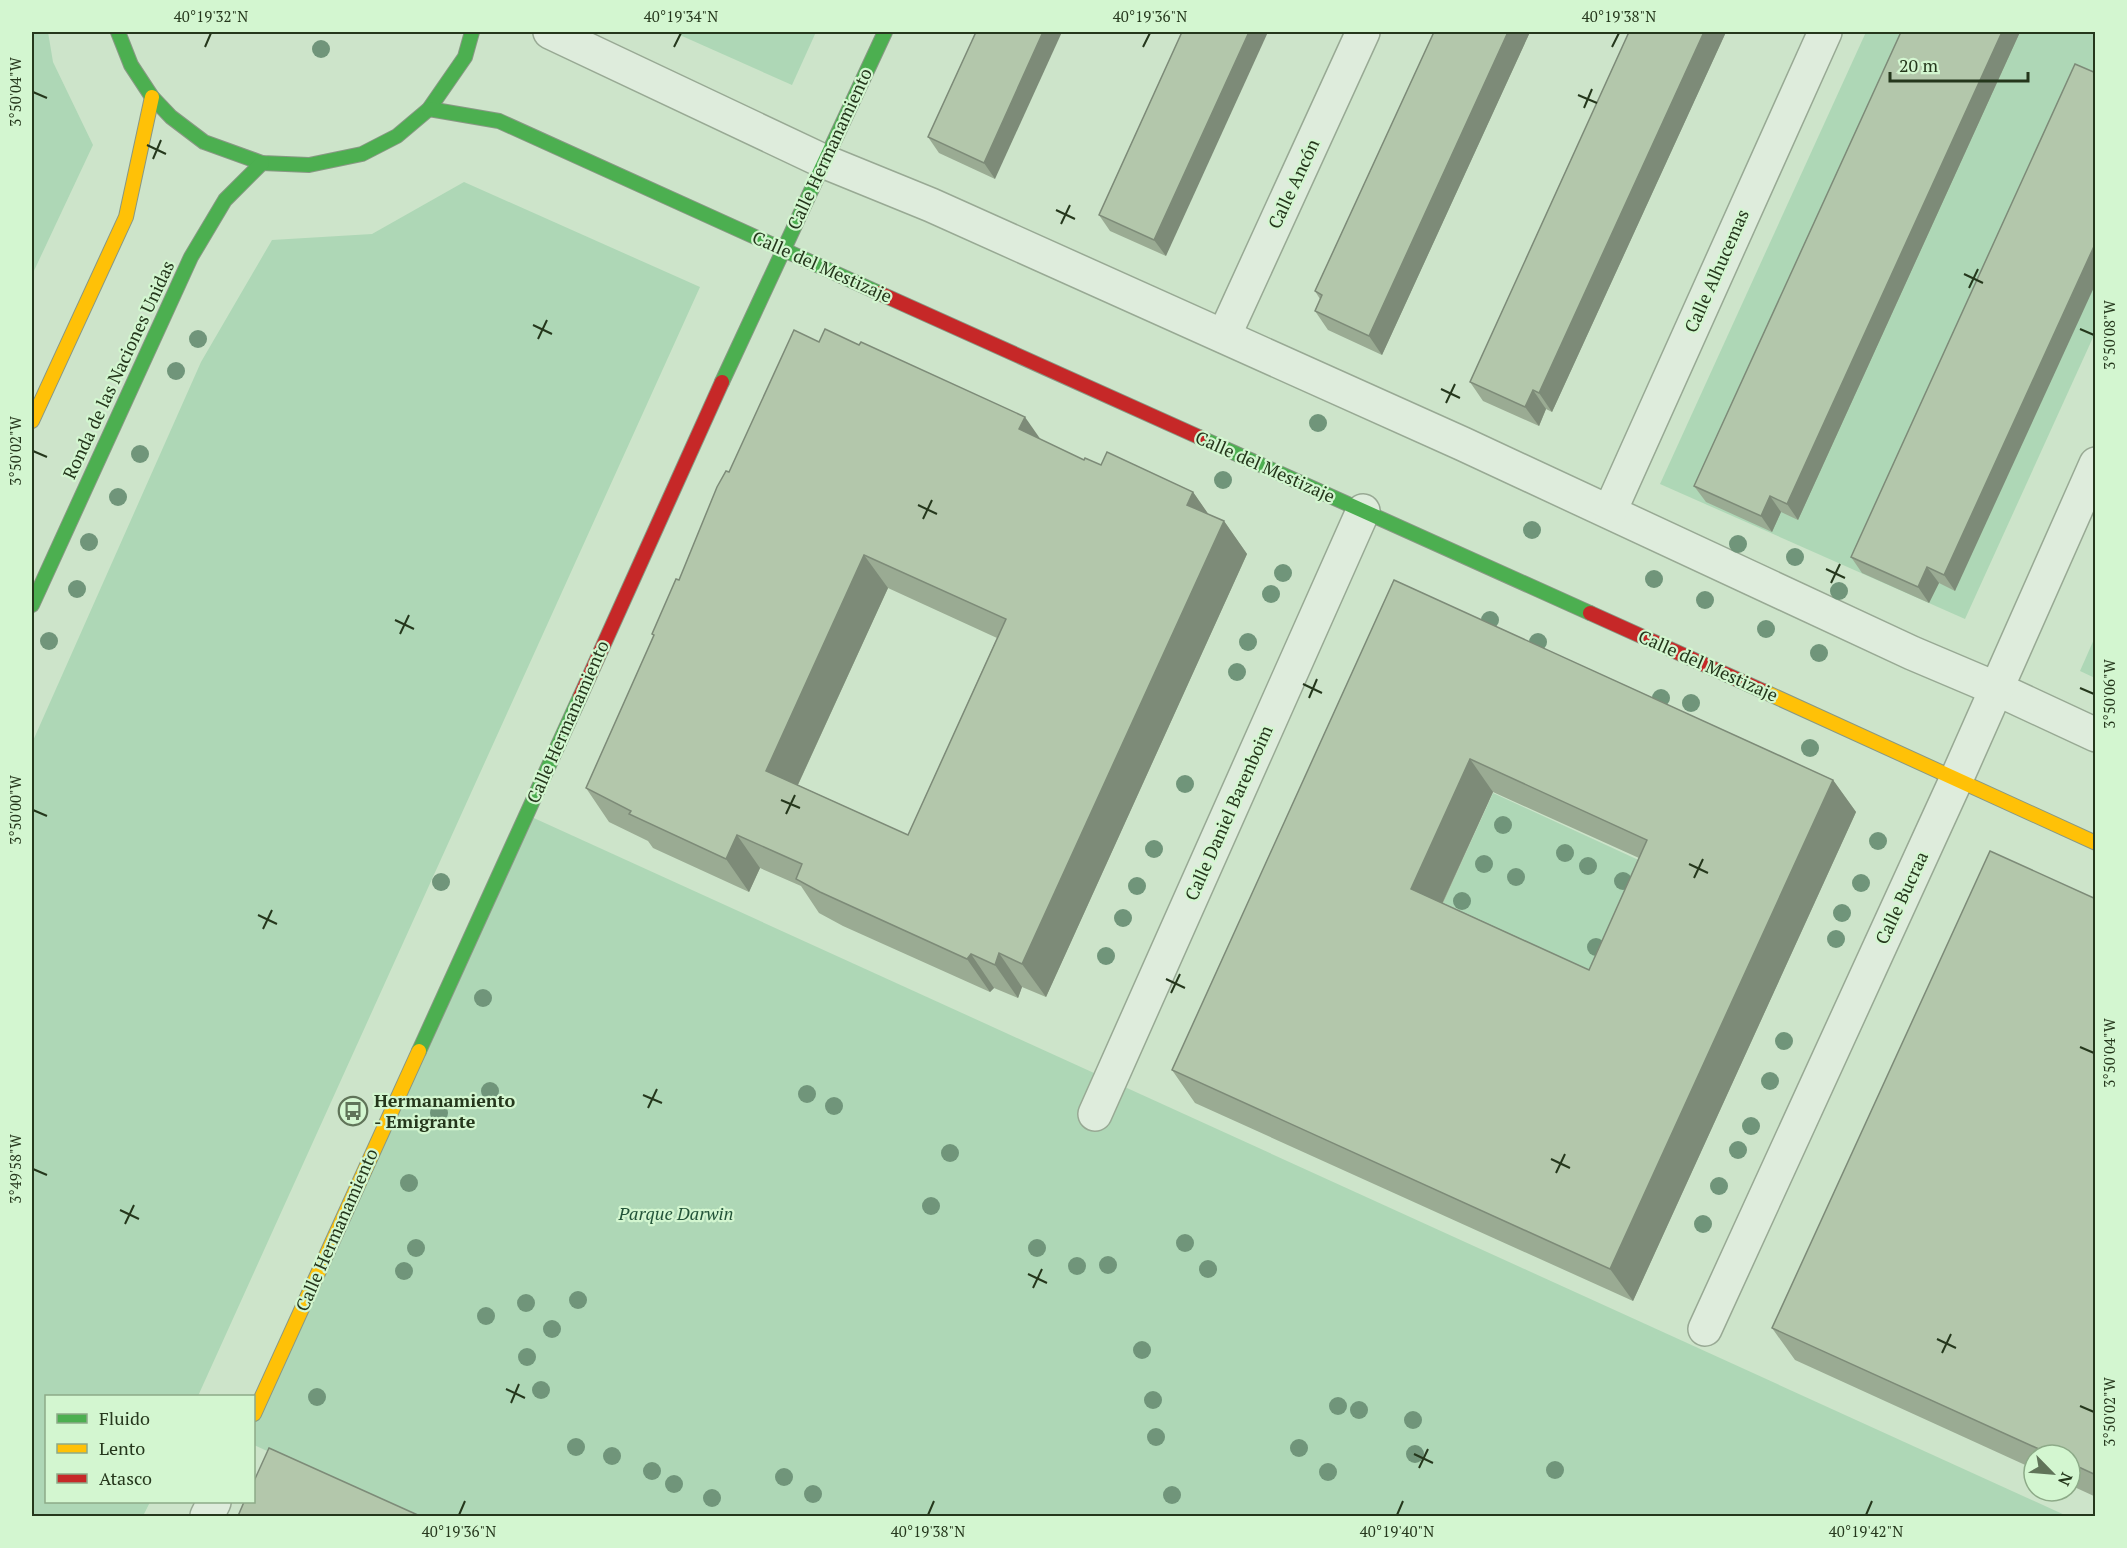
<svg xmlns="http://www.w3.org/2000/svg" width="2127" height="1548" viewBox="0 0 2127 1548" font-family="'PT Serif',serif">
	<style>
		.green { fill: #aed7b6 }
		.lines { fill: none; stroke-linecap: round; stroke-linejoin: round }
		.street-casing { stroke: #98a994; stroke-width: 36 }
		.fast-casing { stroke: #889884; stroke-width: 16 }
		.slow-casing { stroke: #889884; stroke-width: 16 }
		.jam-casing { stroke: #889884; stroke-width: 16 }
		.street { stroke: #deecdc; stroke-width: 33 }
		.fast { stroke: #4caf50; stroke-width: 14 }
		.slow { stroke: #ffc107; stroke-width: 14 }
		.jam { stroke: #c62828; stroke-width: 14 }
		.tree { fill: #70957a }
		.wall { fill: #9aab93; fill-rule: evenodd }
		.shaded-wall { fill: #7d8b78 }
		.building { fill: #b3c7ab; stroke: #7d8b78; stroke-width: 1.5; fill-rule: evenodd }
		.ticks { fill: none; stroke: #25371c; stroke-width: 2 }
		.labels { text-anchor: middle; stroke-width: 4.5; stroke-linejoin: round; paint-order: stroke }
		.street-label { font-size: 18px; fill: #25371c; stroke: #d3f6d0 }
		.poi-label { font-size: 18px; font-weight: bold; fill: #25371c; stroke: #d3f6d0; text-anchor: start }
		.park-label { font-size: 18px; font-style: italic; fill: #235439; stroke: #d3f6d0 }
		.neatline { fill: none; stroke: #25371c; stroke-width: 2 }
		.ticks-label { font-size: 15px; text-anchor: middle; fill: #25371c }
	</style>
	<rect width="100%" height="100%" fill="#cde4ca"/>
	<!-- green -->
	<g class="green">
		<polygon points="32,32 48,32 53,62 93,145 32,275"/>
		<polygon points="673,32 816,32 792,85"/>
		<polygon points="1866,32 2095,32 2095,333 1965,619 1660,484"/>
		<polygon points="464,182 700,287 198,1396 46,1396 46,1502 150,1502 143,1516 32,1516 32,743 201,362 272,240 372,234"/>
		<polygon points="2095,637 2095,678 2080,671"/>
		<polygon points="1493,793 1669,874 1593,1040 1417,960"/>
		<polygon points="525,814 2067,1516 410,1516 254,1445 254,1415"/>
	</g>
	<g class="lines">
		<!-- street casing -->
		<g class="street-casing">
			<g id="street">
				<polyline points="550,32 823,161 931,205 1463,444 1912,653 1997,689 2096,735"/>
				<polyline points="1224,336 1363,32"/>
				<polyline points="1610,511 1825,32"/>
				<polyline points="1095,1114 1363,511"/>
				<polyline points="1705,1329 1956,780 2096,464"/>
				<polyline points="207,1516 214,1502"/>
			</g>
		</g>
		<!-- fast casing -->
		<g class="fast-casing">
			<g id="fast">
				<polyline points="118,32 131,65 152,97 171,117 204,142 262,163 309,165 362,154 397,136 429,109 465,57 472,32"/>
				<polyline points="429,109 499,121 879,293"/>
				<polyline points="722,382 885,32"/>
				<polyline points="1199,437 1590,613"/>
				<polyline points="32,605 191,257 225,200 262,163"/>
				<polyline points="419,1051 580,697"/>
			</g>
		</g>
		<!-- slow casing -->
		<g class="slow-casing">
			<g id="slow">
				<polyline points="32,421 126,217 152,97"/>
				<polyline points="1763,691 2096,843"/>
				<polyline points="254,1414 419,1051"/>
			</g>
		</g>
		<!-- jam casing -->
		<g class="jam-casing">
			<g id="jam">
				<polyline points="879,293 1199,437"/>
				<polyline points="1590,613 1763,691"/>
				<polyline points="580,697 722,382"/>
			</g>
		</g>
		<!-- street -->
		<use href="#street" class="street"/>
		<!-- fast -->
		<use href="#fast" class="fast"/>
		<!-- slow -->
		<use href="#slow" class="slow"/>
		<!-- jam -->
		<use href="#jam" class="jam"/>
	</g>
	<!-- trees -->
	<g class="tree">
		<circle cx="321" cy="49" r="9"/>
		<circle cx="198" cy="339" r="9"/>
		<circle cx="176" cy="371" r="9"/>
		<circle cx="1318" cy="423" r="9"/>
		<circle cx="140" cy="454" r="9"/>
		<circle cx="1223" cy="480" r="9"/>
		<circle cx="118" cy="497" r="9"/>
		<circle cx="1532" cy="530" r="9"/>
		<circle cx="89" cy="542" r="9"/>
		<circle cx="1738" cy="544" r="9"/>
		<circle cx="1795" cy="557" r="9"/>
		<circle cx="1283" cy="573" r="9"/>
		<circle cx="1654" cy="579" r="9"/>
		<circle cx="77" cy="589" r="9"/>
		<circle cx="1839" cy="591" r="9"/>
		<circle cx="1271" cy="594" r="9"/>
		<circle cx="1705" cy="600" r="9"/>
		<circle cx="1490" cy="620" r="9"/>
		<circle cx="1766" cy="629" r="9"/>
		<circle cx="49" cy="641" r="9"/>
		<circle cx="1248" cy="642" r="9"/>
		<circle cx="1538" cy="642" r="9"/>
		<circle cx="1819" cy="653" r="9"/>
		<circle cx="1237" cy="672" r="9"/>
		<circle cx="1661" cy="698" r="9"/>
		<circle cx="1691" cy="703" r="9"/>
		<circle cx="1810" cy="748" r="9"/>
		<circle cx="1185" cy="784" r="9"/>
		<circle cx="1503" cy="825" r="9"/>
		<circle cx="1878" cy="841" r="9"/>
		<circle cx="1154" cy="849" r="9"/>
		<circle cx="1565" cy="853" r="9"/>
		<circle cx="1484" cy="864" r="9"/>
		<circle cx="1588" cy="866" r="9"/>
		<circle cx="1516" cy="877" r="9"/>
		<circle cx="1623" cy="881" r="9"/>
		<circle cx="441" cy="882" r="9"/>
		<circle cx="1861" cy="883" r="9"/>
		<circle cx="1137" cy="886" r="9"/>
		<circle cx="1462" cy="901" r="9"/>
		<circle cx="1842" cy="913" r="9"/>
		<circle cx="1123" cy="918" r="9"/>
		<circle cx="1836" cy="939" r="9"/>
		<circle cx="1596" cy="947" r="9"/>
		<circle cx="1106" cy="956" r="9"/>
		<circle cx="483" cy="998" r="9"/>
		<circle cx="1784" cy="1041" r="9"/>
		<circle cx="1770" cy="1081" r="9"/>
		<circle cx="490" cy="1091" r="9"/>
		<circle cx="807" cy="1094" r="9"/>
		<circle cx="834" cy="1106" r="9"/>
		<circle cx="439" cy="1113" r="9"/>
		<circle cx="1751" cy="1126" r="9"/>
		<circle cx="1738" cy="1150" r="9"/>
		<circle cx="950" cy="1153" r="9"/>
		<circle cx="409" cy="1183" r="9"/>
		<circle cx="1719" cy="1186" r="9"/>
		<circle cx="931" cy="1206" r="9"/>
		<circle cx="1703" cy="1224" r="9"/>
		<circle cx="1185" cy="1243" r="9"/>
		<circle cx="416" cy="1248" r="9"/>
		<circle cx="1037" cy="1248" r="9"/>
		<circle cx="1108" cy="1265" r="9"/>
		<circle cx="1077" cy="1266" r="9"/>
		<circle cx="1208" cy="1269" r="9"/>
		<circle cx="404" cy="1271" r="9"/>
		<circle cx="578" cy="1300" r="9"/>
		<circle cx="526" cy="1303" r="9"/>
		<circle cx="486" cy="1316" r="9"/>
		<circle cx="552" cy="1329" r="9"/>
		<circle cx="1142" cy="1350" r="9"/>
		<circle cx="527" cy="1357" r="9"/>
		<circle cx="541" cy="1390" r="9"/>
		<circle cx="317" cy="1397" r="9"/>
		<circle cx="1153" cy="1400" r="9"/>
		<circle cx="1338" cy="1406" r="9"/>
		<circle cx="1359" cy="1410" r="9"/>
		<circle cx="1413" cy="1420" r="9"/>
		<circle cx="1156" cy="1437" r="9"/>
		<circle cx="576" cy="1447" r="9"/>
		<circle cx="1299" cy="1448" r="9"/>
		<circle cx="1415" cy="1454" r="9"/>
		<circle cx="612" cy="1456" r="9"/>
		<circle cx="1555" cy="1470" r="9"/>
		<circle cx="652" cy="1471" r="9"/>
		<circle cx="1328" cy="1472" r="9"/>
		<circle cx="784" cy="1477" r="9"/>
		<circle cx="674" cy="1484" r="9"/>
		<circle cx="813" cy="1494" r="9"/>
		<circle cx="1172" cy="1495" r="9"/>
		<circle cx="712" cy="1498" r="9"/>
	</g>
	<!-- wall -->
	<g class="wall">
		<polygon points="976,32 995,179 939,153 928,137"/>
		<polygon points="1182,32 1166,256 1110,231 1099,215"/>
		<polygon points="1434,32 1530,32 1382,355 1328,330 1315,311 1320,299 1315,291"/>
		<polygon points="1629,32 1726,32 1552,412 1546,409 1539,426 1483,401 1470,382"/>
		<polygon points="1901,32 2020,32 1798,520 1781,512 1772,532 1706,502 1694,486"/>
		<polygon points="2096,73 1955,591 1939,583 1929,603 1862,573 1851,557"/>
		<path d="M819 342 1041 440 1084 460 1193 492 1208 514 1224 521 1247 554 1046 997 1022 987 1018 998 994 988 990 992 843 926 819 913 801 886 760 868 749 892 653 848 648 841 609 822 586 788 654 636 652 634 679 580 729 472ZM888 588 997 638 908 835 798 785Z"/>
		<path d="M1394 580 1833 780 1856 812 1633 1301 1195 1103 1172 1070ZM1493 792 1639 858 1589 970 1443 903Z"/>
		<polygon points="2096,899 2096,1497 2070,1485 2070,1455 2034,1455 2034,1469 1795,1360 1772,1328"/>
	</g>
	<!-- shaded-wall -->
	<g class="shaded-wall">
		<polygon points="1043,32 1062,32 995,179 984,163"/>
		<polygon points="1249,32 1268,32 1166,256 1154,240"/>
		<polygon points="1508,32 1530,32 1382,355 1369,336"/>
		<polygon points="1704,32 1726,32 1552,412 1539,393"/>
		<polygon points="2002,32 2020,32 1798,520 1787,504"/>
		<polygon points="2096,242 2096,283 1955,591 1944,575"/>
		<polygon points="1533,390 1546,409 1539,426 1525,407"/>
		<polygon points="1025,417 1048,450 1019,429"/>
		<polygon points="1193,492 1216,525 1187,505"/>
		<polygon points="1770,496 1781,512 1772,532 1761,516"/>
		<polygon points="1224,521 1247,554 1046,997 1022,964"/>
		<polygon points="864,555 888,588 789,804 766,771"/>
		<polygon points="1927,567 1939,583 1929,603 1918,587"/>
		<polygon points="1470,759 1493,792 1434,921 1411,889"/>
		<polygon points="1833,780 1856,812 1633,1301 1610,1269"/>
		<polygon points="737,835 760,868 749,892 726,859"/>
		<polygon points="999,953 1022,987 1018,998 995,965"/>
		<polygon points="971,954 994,988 990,992 967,959"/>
	</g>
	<!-- building -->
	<g class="building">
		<polygon points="976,32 1043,32 984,163 928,137"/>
		<polygon points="1182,32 1249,32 1154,240 1099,215"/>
		<polygon points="1434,32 1508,32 1369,336 1315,311 1322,295 1315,291"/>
		<polygon points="1629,32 1704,32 1539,393 1533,390 1525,407 1470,382"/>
		<polygon points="1901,32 2002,32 1787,504 1770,496 1761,516 1694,486"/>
		<polygon points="2075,64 2096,73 2096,242 1944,575 1927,567 1918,587 1851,557"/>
		<path d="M825 329 859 345 861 342 1025 417 1019 429 1084 460 1085 458 1101 465 1107 452 1193 492 1187 505 1224 521 1022 964 999 953 995 965 971 954 967 959 820 892 796 879 802 864 737 835 726 859 629 814 631 811 586 788 654 635 652 634 676 579 679 580 717 487 726 471 729 472 794 330 819 342ZM864 555 1006 619 908 835 766 771Z"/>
		<path d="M1394 580 1833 780 1610 1269 1172 1070ZM1470 759 1647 840 1589 970 1411 889Z"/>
		<polygon points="1990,851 2096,899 2096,1475 2070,1463 2070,1455 2052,1455 1772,1328"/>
		<polygon points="269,1448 420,1516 238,1516 244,1502 254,1502 254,1481"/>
	</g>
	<!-- ticks -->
	<path class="ticks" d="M205 47 211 33M674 47 681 33M1143 47 1150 33M1612 47 1619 33M33 92 47 98M1578 95 1597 103M1584 108 1592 89M147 145 166 154M153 159 161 140M1056 210 1075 219M1061 224 1070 205M1964 274 1983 283M1969 288 1978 269M533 325 552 334M2080 329 2094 335M538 339 547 320M1441 389 1460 398M1446 403 1455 384M33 451 47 457M918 505 937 514M923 519 932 500M1826 569 1845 578M1831 583 1840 564M395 620 414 629M400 634 409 615M1303 684 1322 693M2080 688 2094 694M1309 698 1317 679M781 800 800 808M33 810 47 816M786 814 795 795M1689 864 1708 873M1694 878 1703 859M258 915 277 924M263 929 272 910M1166 979 1185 988M1171 993 1180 974M2080 1047 2094 1053M643 1095 662 1103M648 1108 657 1089M1551 1159 1570 1168M33 1169 47 1175M1556 1173 1565 1154M120 1210 139 1219M125 1224 134 1205M1028 1274 1047 1283M1033 1288 1042 1269M1937 1339 1956 1348M1942 1353 1951 1334M506 1389 525 1398M511 1403 519 1384M2080 1406 2094 1412M1414 1454 1433 1463M1419 1468 1428 1449M459 1515 465 1501M928 1515 934 1501M1397 1515 1403 1501M1866 1515 1872 1501"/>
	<!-- icons -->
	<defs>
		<g id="bus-ring" transform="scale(1.5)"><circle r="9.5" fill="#d3f6d0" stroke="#607459" stroke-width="1.5"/><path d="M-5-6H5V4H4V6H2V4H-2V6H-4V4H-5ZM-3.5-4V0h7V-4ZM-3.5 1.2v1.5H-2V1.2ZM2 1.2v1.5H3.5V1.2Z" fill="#607459"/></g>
	</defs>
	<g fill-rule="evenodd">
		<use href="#bus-ring" x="353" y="1111"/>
	</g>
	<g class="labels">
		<!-- street labels -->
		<g class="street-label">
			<text transform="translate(830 149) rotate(-65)" y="6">Calle Hermanamiento</text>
			<text transform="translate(1294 184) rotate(-65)" y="6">Calle Ancón</text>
			<text transform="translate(822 267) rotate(24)" y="6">Calle del Mestizaje</text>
			<text transform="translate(1717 271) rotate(-66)" y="6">Calle Alhucemas</text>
			<text transform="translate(119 370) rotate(-65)" y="6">Ronda de las Naciones Unidas</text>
			<text transform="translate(1265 467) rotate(24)" y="6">Calle del Mestizaje</text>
			<text transform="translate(1708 666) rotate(24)" y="6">Calle del Mestizaje</text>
			<text transform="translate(568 722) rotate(-66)" y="6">Calle Hermanamiento</text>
			<text transform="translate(1229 813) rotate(-66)" y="6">Calle Daniel Barenboim</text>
			<text transform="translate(1902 898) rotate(-65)" y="6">Calle Bucraa</text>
			<text transform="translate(337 1230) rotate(-66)" y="6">Calle Hermanamiento</text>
		</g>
		<!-- poi labels -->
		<g class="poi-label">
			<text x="374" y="1107">Hermanamiento<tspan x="374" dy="21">- Emigrante</tspan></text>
		</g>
		<!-- park labels -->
		<g class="park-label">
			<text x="676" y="1220">Parque Darwin</text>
		</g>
	</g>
	<!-- border -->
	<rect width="2127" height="1548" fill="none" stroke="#d3f6d0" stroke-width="66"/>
	<!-- legend -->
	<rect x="45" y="1395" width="210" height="108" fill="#d3f6d0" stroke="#8daa88" stroke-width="1.5"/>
	<rect x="57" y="1414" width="30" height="9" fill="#4caf50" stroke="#8daa88" stroke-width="1.5"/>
	<text x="99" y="1425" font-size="18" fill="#25371c">Fluido</text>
	<rect x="57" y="1444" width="30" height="9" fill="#ffc107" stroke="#8daa88" stroke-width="1.5"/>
	<text x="99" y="1455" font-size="18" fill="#25371c">Lento</text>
	<rect x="57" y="1474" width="30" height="9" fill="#c62828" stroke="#8daa88" stroke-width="1.5"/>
	<text x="99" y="1485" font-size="18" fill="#25371c">Atasco</text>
	<!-- north arrow -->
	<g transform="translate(2052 1473) rotate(115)"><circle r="28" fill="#d3f6d0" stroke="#8daa88" stroke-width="1.5"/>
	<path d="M0-4.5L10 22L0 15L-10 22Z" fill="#607459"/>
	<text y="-9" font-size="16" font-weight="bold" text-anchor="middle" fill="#25371c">N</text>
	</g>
	<!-- scale -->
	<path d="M1890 72v9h138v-9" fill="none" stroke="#25371c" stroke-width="3"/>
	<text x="1899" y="72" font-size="18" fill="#25371c" stroke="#d3f6d0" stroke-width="4.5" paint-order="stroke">20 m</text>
	<rect x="33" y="33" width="2061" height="1482" class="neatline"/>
	<g class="ticks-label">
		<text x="211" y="22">40°19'32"N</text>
		<text x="681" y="22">40°19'34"N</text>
		<text x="1150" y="22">40°19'36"N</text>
		<text x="1619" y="22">40°19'38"N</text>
		<text transform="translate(16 92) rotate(-90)" y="5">3°50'04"W</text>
		<text transform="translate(2110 335) rotate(-90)" y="5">3°50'08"W</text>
		<text transform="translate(16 451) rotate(-90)" y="5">3°50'02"W</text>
		<text transform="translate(2110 694) rotate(-90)" y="5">3°50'06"W</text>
		<text transform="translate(16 810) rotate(-90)" y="5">3°50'00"W</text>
		<text transform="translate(2110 1053) rotate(-90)" y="5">3°50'04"W</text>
		<text transform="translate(16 1169) rotate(-90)" y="5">3°49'58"W</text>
		<text transform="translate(2110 1412) rotate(-90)" y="5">3°50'02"W</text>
		<text x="459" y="1537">40°19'36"N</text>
		<text x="928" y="1537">40°19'38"N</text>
		<text x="1397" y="1537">40°19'40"N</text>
		<text x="1866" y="1537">40°19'42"N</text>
	</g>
</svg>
